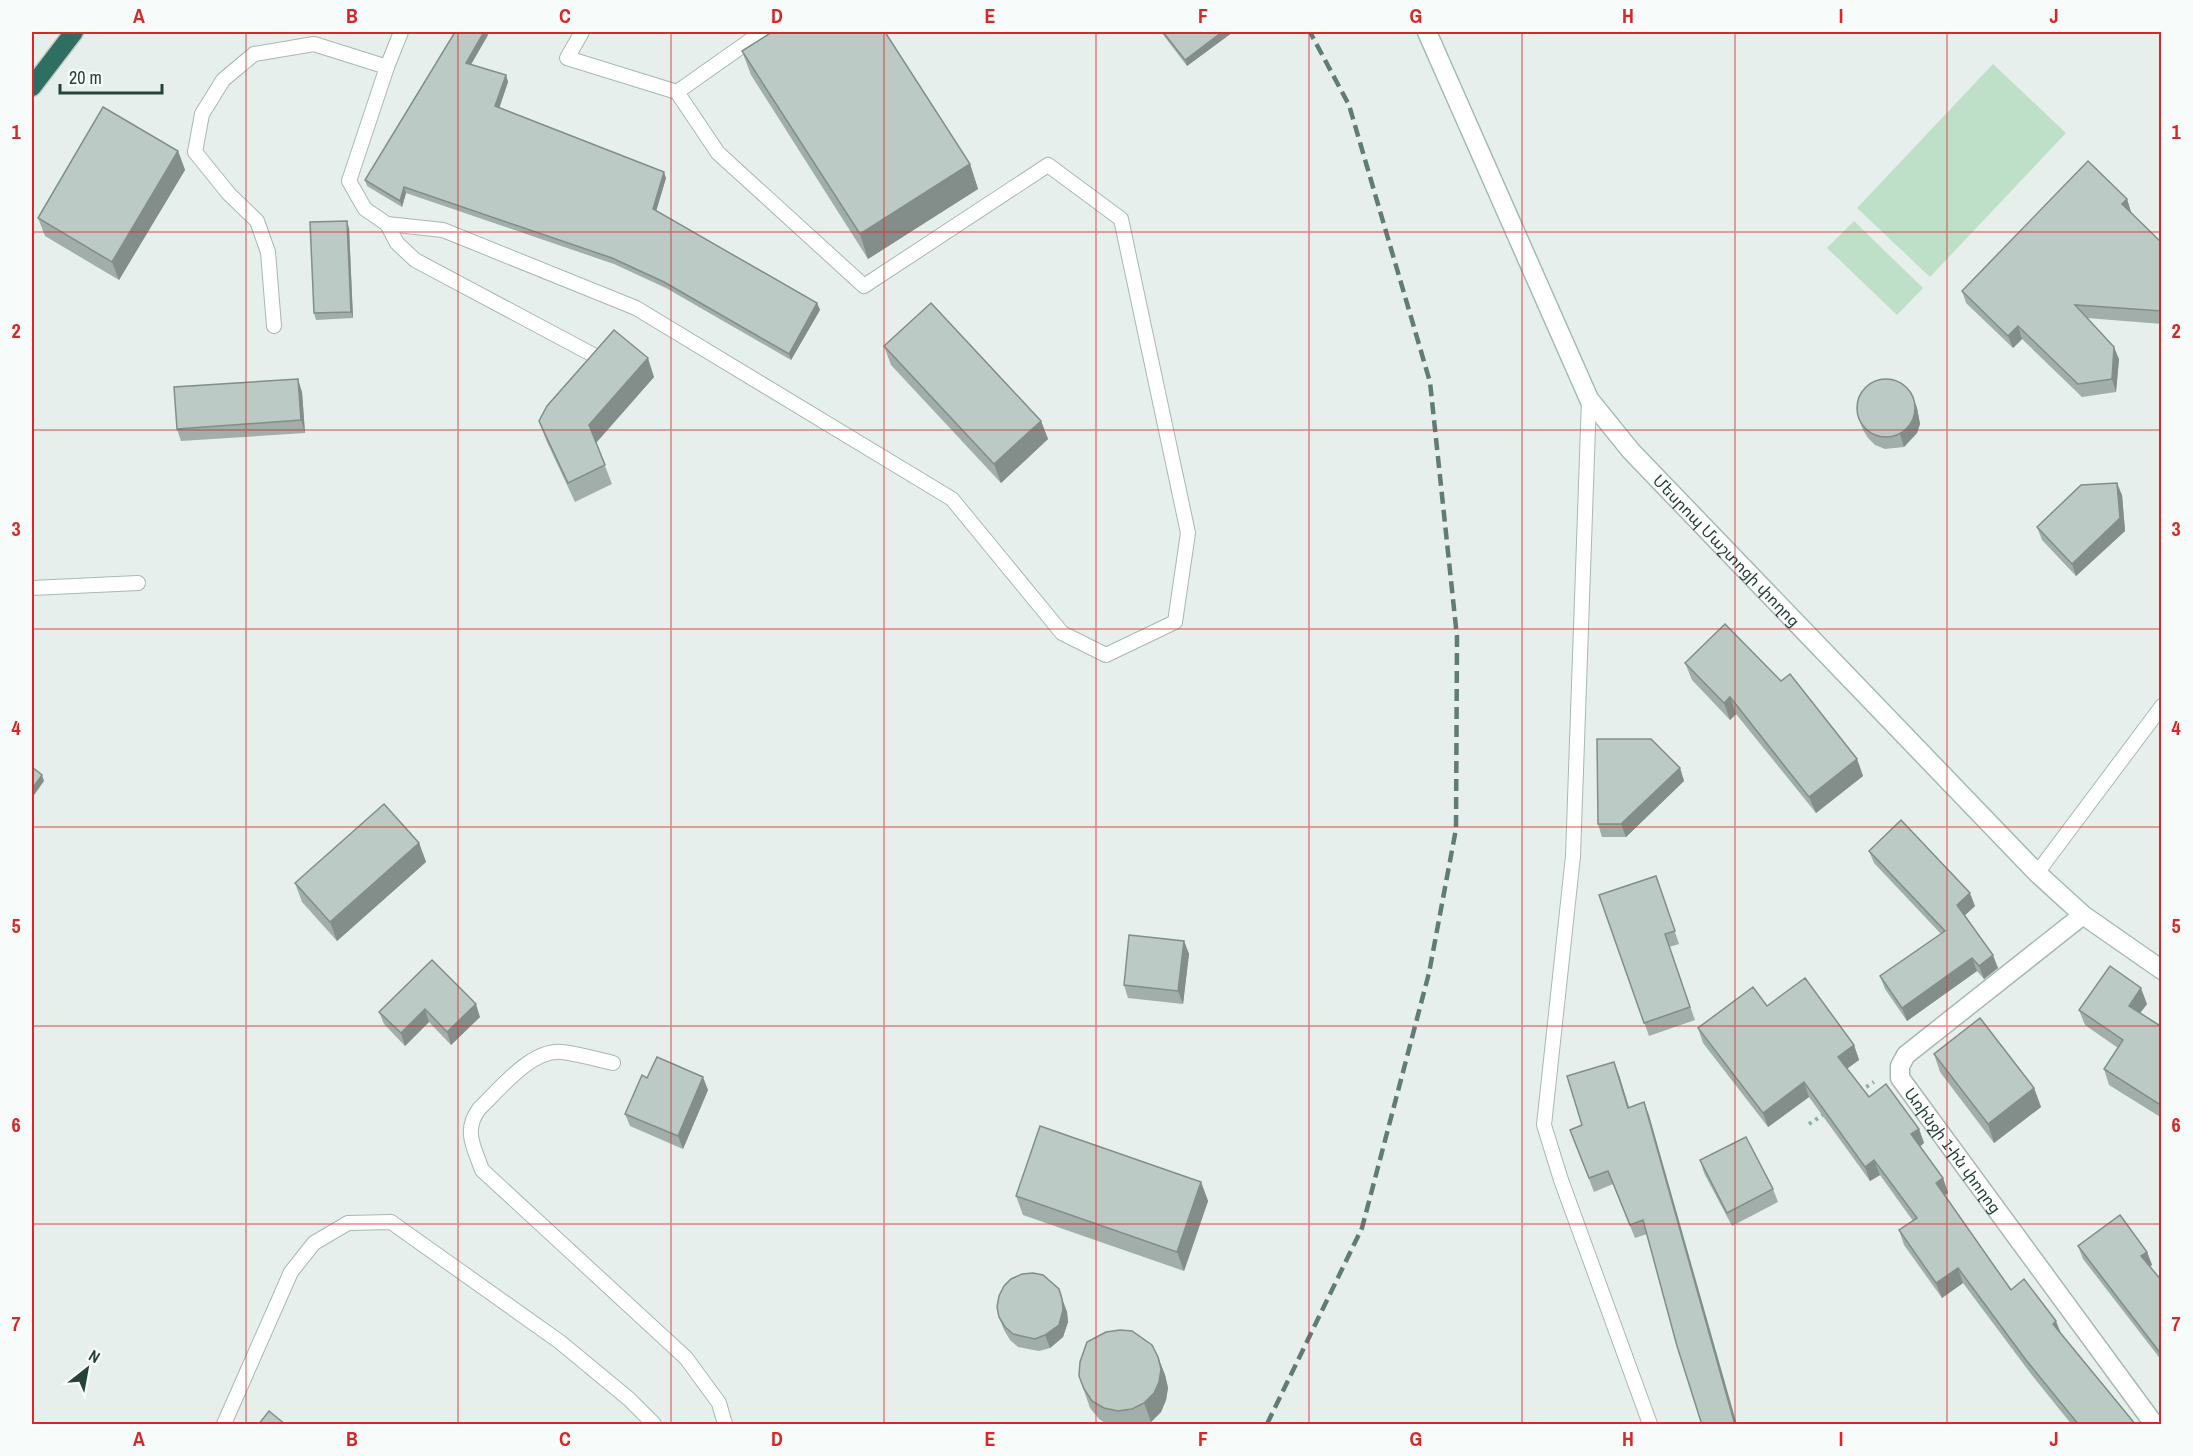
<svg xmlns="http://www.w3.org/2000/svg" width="2193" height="1456" viewBox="0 0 2193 1456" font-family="'Archivo Narrow','Noto Sans Armenian',sans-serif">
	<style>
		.green { fill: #bfe0c8 }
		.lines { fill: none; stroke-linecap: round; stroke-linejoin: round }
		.lane-casing { stroke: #a8b8b2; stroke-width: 16 }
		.street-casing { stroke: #a8b8b2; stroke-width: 21 }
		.secondary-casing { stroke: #a4bbb3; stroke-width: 21 }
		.highway-casing { stroke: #c2cac8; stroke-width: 21 }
		.path { stroke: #86b3a5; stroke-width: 4; stroke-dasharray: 3 4.5; stroke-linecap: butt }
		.lane { stroke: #fff; stroke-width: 14 }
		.street { stroke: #fff; stroke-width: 18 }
		.secondary { stroke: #fff; stroke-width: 18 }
		.highway { stroke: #2f6f62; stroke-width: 18 }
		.rail { stroke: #5f7d75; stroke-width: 4.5; stroke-dasharray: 12 6; stroke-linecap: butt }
		.wall { fill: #a1aea9 }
		.shaded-wall { fill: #838d89 }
		.building { fill: #bbcac4; stroke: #838d89; stroke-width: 1.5 }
		.grid { fill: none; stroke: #d62828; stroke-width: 1.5; stroke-opacity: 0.55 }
		.labels { text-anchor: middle; stroke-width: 5; stroke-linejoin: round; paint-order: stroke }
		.street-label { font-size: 16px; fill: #24423a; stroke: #f7fbf9 }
		.neatline { fill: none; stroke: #d62828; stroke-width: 2 }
		.grid-label { font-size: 20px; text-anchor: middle; font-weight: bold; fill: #d62828 }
	</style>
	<rect width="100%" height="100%" fill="#e6efeb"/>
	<!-- green -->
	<g class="green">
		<polygon points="1993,64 2066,133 1930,277 1857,208"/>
		<polygon points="1854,221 1923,288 1897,315 1827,248"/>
	</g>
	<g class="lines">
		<!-- lane casing -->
		<g class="lane-casing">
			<g id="lane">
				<polyline points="401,32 387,67 349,181 365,209 387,224 443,230 636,308 952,499 1062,633 1106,655 1175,622 1188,533 1121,219 1048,165 864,286 718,153 677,92 762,32"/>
				<polyline points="582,32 567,58 677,92"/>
				<polyline points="387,224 397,243 415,260 599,358"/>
				<polyline points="274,326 268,252 257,221 229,194 195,152 202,114 223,80 254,54 314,44 387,67"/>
				<polyline points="1589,399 1573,856 1544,1125 1561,1180 1650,1424"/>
				<polyline points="32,588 138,583"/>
				<polyline points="2037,873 2162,706"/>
				<path d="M613 1063C596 1059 579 1054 562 1052 531 1049 500 1089 479 1109 463 1131 474 1147 482 1170L686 1358 719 1403 725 1424"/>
				<polyline points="224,1424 291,1272 314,1243 348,1223 391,1222 560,1342 629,1399 654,1424"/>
			</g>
		</g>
		<!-- street casing -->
		<g class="street-casing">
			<g id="street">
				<path id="s1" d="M2083 915 1906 1055 1900 1066V1078L2154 1424"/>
			</g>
		</g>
		<!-- secondary casing -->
		<g class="secondary-casing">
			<g id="secondary">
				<path id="s2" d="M1427 32 1589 399 1631 451 2037 873 2083 915 2162 970"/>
			</g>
		</g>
		<!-- highway casing -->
		<g class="highway-casing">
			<polyline id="highway" points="32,87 74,32"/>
		</g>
		<!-- path -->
		<g class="path">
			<polyline points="1860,1091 1874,1082"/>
			<polyline points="1809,1124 1826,1113"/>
		</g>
		<!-- lane -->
		<use href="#lane" class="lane"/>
		<!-- street -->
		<use href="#street" class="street"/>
		<!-- secondary -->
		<use href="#secondary" class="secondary"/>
		<!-- highway -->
		<use href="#highway" class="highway"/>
		<!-- rail -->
		<polyline class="rail" points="1267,1424 1362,1228 1429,973 1456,829 1457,637 1430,382 1349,105 1310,32"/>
	</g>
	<!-- wall -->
	<g class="wall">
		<polygon points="1161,32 1233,32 1187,66"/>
		<polygon points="488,35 471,65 506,75 508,82 499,107 666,178 656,211 817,303 820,310 791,360 666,288 614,264 406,193 402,207 367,186 365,180"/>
		<polygon points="742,51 970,164 978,189 868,259 751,75"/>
		<polygon points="178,151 185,170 119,280 45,236 38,218"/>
		<polygon points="2127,199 2131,212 2130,212 2162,243 2162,324 2087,318 2119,359 2116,392 2082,397 2022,339 2013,348 1966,303 1962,291"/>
		<polygon points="349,228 353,318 316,320 314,313"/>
		<polygon points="884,346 1041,421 1048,439 1001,483 891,365"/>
		<polygon points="654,377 596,443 612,484 575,502 546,440 539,421"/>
		<polygon points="302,392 305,433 181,441 177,429"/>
		<polygon points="1912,395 1917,408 1920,424 1917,433 1904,447 1885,449 1875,445 1868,438 1863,430 1858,417"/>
		<polygon points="2122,495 2125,531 2076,576 2042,540 2037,527"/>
		<polygon points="1685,663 1857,759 1863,776 1816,813 1736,714 1730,720 1692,680"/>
		<polygon points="1680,768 1684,781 1626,837 1602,837 1598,824"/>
		<polygon points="419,843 426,862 337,941 302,902 295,883"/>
		<polygon points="1869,851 1975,906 1965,915 1998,968 1984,979 1977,971 1907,1021 1885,989 1880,976 1941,934 1874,863"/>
		<polygon points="1656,876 1679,944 1669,947 1695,1020 1649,1036 1599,895"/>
		<polygon points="1184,941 1189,954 1183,1004 1128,998 1124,985"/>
		<polygon points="432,960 480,1017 451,1045 429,1022 405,1046 384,1024 379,1012"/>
		<polygon points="2147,1004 2140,1013 2162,1027 2162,1118 2109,1085 2104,1069 2118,1048 2085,1025 2079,1010"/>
		<polygon points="1767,1006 1854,1045 1859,1060 1847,1069 1869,1097 1919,1129 1924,1143 1920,1147 1943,1178 1948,1193 1945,1195 2011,1290 2061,1333 2136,1425 2072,1425 2031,1374 1963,1283 1942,1298 1904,1245 1899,1230 1913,1221 1880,1175 1870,1181 1809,1097 1768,1127 1703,1043 1698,1028"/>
		<polygon points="1934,1054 2034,1088 2041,1107 1994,1143 1940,1072"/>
		<polygon points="1619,1075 1629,1107 1649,1115 1647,1234 1635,1238 1613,1184 1594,1192 1570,1130 1582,1125"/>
		<polygon points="647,1078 708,1090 683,1149 630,1126 625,1114"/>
		<polygon points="1700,1160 1773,1189 1778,1202 1732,1226 1704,1173"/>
		<polygon points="1201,1182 1208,1201 1184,1271 1023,1215 1016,1196"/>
		<polygon points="2078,1246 2147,1252 2152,1265 2149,1266 2162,1281 2162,1361 2083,1259"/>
		<polygon points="1059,1289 1067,1312 1068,1322 1063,1337 1050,1348 1039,1351 1018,1347 1010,1340 1004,1330 999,1317"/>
		<polygon points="1158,1357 1165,1375 1168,1388 1166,1400 1161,1412 1151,1422 1146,1425 1108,1425 1099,1419 1090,1408 1079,1376"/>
	</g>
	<!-- shaded-wall -->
	<g class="shaded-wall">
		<polygon points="484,32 486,32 488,35 468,69 466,63"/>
		<polygon points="1222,32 1233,32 1187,66 1185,60"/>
		<polygon points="506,75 508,82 498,112 495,106"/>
		<polygon points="178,151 185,170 119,280 112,262"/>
		<polygon points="970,164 978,189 868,259 860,234"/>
		<polygon points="664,172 666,178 655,215 653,209"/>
		<polygon points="404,187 406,193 402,207 400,201"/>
		<polygon points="2127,199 2131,212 2126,217 2122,204"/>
		<polygon points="347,221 349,228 353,318 351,312"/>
		<polygon points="817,303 820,310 791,360 789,354"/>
		<polygon points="2018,326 2022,339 2013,348 2008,336"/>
		<polygon points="2114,347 2119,359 2116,392 2112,379"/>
		<polygon points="648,358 654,377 595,444 589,425"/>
		<polygon points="298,379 302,392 305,433 301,420"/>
		<polygon points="1912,395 1917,408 1920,424 1917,433 1904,447 1900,434"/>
		<polygon points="1041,421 1048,439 1001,483 994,464"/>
		<polygon points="2117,483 2122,495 2125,531 2076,576 2072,564"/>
		<polygon points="1730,697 1736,714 1730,720 1724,703"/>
		<polygon points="1857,759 1863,776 1816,813 1809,797"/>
		<polygon points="1680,768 1684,781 1626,837 1621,824"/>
		<polygon points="42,775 44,781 32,798 32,789"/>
		<polygon points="419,843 426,862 337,941 330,922"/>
		<polygon points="1970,893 1975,906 1962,918 1957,905"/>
		<polygon points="1184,941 1189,954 1183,1004 1178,991"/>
		<polygon points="1993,955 1998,968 1984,979 1979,966"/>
		<polygon points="1972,958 1977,971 1907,1021 1902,1008"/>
		<polygon points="2141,988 2147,1004 2134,1021 2129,1006"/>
		<polygon points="476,1004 480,1017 451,1045 447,1032"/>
		<polygon points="425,1009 429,1022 405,1046 401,1033"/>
		<polygon points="1854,1045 1859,1060 1843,1071 1838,1057"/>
		<polygon points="1614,1062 1619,1075 1633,1121 1628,1108"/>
		<polygon points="703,1077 708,1090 683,1149 678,1136"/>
		<polygon points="1804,1082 1809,1097 1768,1127 1763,1113"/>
		<polygon points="2034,1088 2041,1107 1994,1143 1988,1124"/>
		<polygon points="1644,1102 1649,1115 1737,1425 1735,1425"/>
		<polygon points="1919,1129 1924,1143 1916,1149 1911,1134"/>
		<polygon points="1874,1160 1880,1175 1870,1181 1865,1167"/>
		<polygon points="1943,1178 1948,1193 1942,1197 1936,1183"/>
		<polygon points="1201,1182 1208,1201 1184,1271 1177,1252"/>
		<polygon points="2147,1252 2152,1265 2146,1269 2141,1256"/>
		<polygon points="1958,1268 1963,1283 1942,1298 1936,1283"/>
		<polygon points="1062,1299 1067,1312 1068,1322 1063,1337 1050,1348 1045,1335"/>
		<polygon points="2056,1321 2062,1336 2053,1324"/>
		<polygon points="1158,1357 1165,1375 1168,1388 1166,1400 1161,1412 1151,1422 1144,1403"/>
	</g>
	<!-- building -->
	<g class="building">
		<polygon points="455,32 484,32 466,63 506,75 495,106 664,172 653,209 817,303 789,354 664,282 612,258 404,187 400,201 365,180"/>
		<polygon points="772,32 885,32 970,164 860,234 742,51"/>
		<polygon points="1163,32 1222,32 1185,60"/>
		<polygon points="103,107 178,151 112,262 38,218"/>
		<polygon points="2088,161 2127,199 2122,204 2162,243 2162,311 2075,305 2114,347 2112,379 2078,384 2018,326 2008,336 1962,291"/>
		<polygon points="347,221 351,312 314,313 310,222"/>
		<polygon points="931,303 1041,421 994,464 884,346"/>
		<polygon points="614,330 648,358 589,425 605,465 568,483 539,421 547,406"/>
		<polygon points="298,379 301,420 177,429 174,387"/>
		<circle cx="1886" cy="408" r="29"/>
		<polygon points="2117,483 2120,518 2072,564 2037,527 2081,485"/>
		<polygon points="1725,624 1781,681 1790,674 1857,759 1809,797 1730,697 1724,703 1685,663"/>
		<polygon points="1597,739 1651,739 1680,768 1621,824 1598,824"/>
		<polygon points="32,767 42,775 32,789"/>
		<polygon points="384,804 419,843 330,922 295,883"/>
		<polygon points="1901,820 1970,893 1957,905 1993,955 1979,966 1972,958 1902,1008 1880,976 1945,931 1869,851"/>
		<polygon points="1656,876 1675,931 1665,934 1690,1007 1644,1023 1599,895"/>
		<polygon points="1129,935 1184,941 1178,991 1124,985"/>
		<polygon points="432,960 476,1004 447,1032 425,1009 401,1033 379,1012"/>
		<polygon points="2110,966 2141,988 2129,1006 2162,1027 2162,1106 2104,1069 2123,1040 2079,1010"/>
		<polygon points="1805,978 1854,1045 1838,1057 1869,1097 1886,1084 1919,1129 1911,1134 1943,1178 1936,1183 2011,1290 2024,1279 2056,1321 2053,1324 2136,1425 2079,1425 2026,1360 1958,1268 1936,1283 1899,1230 1917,1218 1874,1160 1865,1167 1804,1082 1763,1113 1698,1028 1753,987 1767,1006"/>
		<polygon points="1980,1018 2034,1088 1988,1124 1934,1054"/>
		<polygon points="657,1057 703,1077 678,1136 625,1114 642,1075 647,1078"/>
		<polygon points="1614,1062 1628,1108 1644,1102 1735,1425 1702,1425 1677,1346 1643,1220 1630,1225 1608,1171 1589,1178 1570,1130 1582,1125 1567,1076"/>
		<polygon points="1040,1126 1201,1182 1177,1252 1016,1196"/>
		<polygon points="1746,1137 1773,1189 1727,1213 1700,1160"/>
		<polygon points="2120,1215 2147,1252 2141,1256 2162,1281 2161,1354 2078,1246"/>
		<polygon points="1033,1273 1043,1275 1059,1289 1062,1299 1063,1310 1059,1325 1045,1335 1035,1339 1013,1334 1005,1327 999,1317 997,1307 999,1296 1004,1286 1011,1279 1022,1274"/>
		<polygon points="1120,1330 1132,1331 1152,1345 1158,1357 1161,1369 1159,1382 1154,1393 1144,1403 1132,1409 1118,1411 1104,1408 1092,1401 1084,1389 1079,1376 1080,1362 1087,1342 1106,1332"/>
		<polygon points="269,1411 286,1425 258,1425"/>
	</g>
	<!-- grid -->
	<path class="grid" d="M246 32V1424M458 32V1424M671 32V1424M884 32V1424M1096 32V1424M1309 32V1424M1522 32V1424M1735 32V1424M1947 32V1424M32 232H2162M32 430H2162M32 629H2162M32 827H2162M32 1026H2162M32 1224H2162"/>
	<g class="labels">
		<!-- street labels -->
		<g class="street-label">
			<text dy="6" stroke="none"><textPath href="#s2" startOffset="606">Մեսրոպ Մաշտոցի փողոց</textPath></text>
			<text dy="6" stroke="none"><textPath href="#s1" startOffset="340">Առինջի 1-ին փողոց</textPath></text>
		</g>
	</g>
	<!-- border -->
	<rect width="2193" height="1456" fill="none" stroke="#f7fbf9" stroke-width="66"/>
	<!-- north arrow -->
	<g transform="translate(87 1369) rotate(31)" stroke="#f7fbf9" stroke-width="4.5" paint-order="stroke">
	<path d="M0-4.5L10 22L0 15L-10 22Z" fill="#24423a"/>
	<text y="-9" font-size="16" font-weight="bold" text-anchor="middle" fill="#24423a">N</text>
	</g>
	<!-- scale -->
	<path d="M60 84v9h102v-9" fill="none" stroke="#24423a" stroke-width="3"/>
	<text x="69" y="84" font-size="18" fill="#24423a" stroke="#f7fbf9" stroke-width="4.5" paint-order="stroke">20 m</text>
	<rect x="33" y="33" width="2127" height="1390" class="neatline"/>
	<g class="grid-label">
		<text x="139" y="23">A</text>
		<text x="352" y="23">B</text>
		<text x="565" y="23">C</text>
		<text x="777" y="23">D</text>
		<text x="990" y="23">E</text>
		<text x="1203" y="23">F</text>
		<text x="1416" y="23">G</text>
		<text x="1628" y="23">H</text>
		<text x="1841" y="23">I</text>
		<text x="2054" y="23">J</text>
		<text x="16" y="139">1</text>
		<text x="2176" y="139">1</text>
		<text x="16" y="338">2</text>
		<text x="2176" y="338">2</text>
		<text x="16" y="536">3</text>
		<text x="2176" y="536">3</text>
		<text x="16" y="735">4</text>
		<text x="2176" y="735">4</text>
		<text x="16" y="933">5</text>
		<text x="2176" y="933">5</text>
		<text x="16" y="1132">6</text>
		<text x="2176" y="1132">6</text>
		<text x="16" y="1331">7</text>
		<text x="2176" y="1331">7</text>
		<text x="139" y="1446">A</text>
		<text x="352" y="1446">B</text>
		<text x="565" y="1446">C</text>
		<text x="777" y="1446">D</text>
		<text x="990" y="1446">E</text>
		<text x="1203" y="1446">F</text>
		<text x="1416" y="1446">G</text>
		<text x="1628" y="1446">H</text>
		<text x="1841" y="1446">I</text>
		<text x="2054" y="1446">J</text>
	</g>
</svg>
